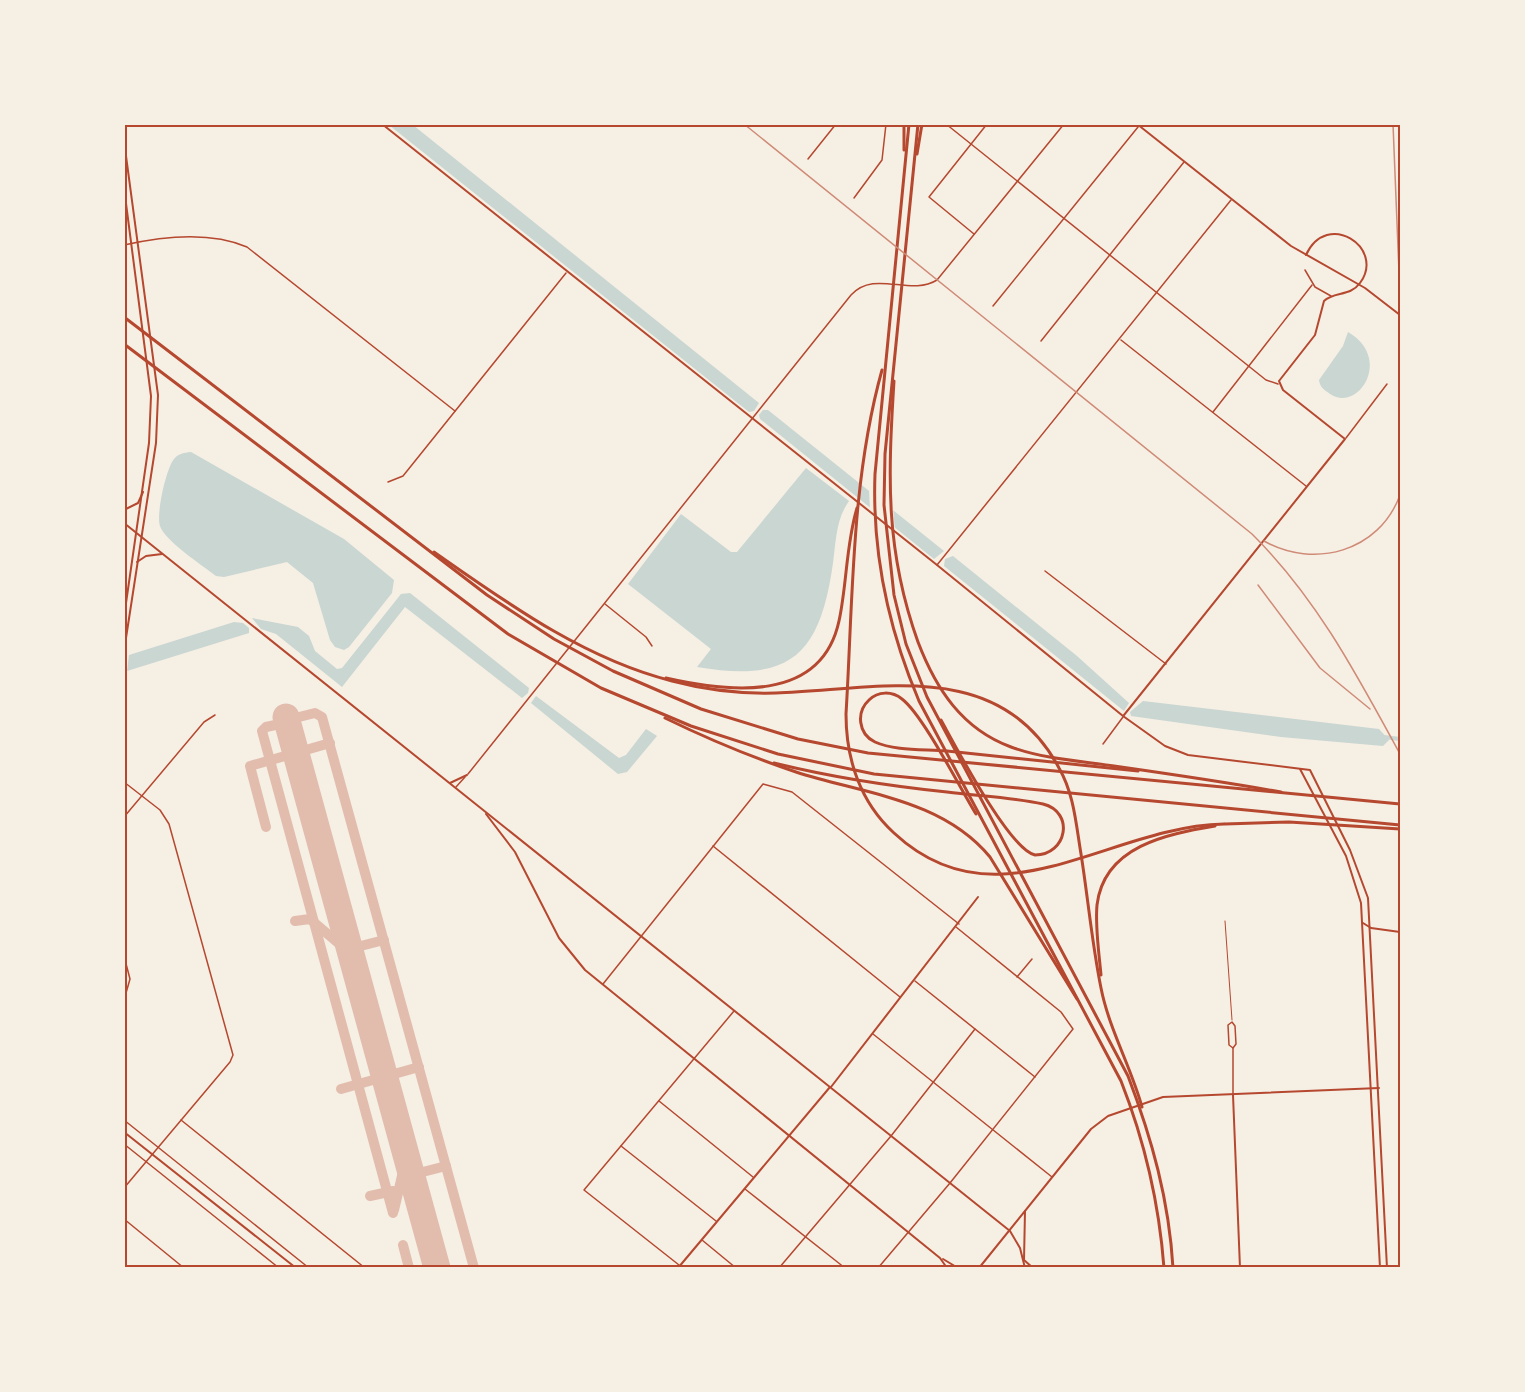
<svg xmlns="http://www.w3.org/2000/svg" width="1525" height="1392" viewBox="0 0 1525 1392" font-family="Roboto,sans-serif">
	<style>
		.water { fill: #c9d6d2 }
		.pier { fill: #f6efe4 }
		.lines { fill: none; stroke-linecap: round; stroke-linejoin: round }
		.canal { stroke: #c9d6d2; stroke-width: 4 }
		.taxiway { stroke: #e2bdae; stroke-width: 10 }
		.runway { stroke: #e2bdae; stroke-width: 27 }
		.service { stroke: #b5482f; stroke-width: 1 }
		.minor { stroke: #b5482f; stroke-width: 1.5 }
		.tertiary { stroke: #b5482f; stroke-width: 2 }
		.secondary { stroke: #b5482f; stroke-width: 2 }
		.motorway { stroke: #b5482f; stroke-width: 3 }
		.rail { stroke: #cf8b77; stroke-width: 1.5 }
		.neatline { fill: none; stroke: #b5482f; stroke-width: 2 }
	</style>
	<rect width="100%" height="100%" fill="#f6efe4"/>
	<!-- water -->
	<g class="water">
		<polygon points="389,125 413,125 759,403 754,411 749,412"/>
		<path d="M1348 332C1393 358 1359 413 1330 394 1325 390 1320 388 1319 380L1343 346Z"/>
		<polygon points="763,410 768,410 944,551 934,559 760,419 759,415"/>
		<path d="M191 452 344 539 394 580 392 593 349 647 344 650 335 647 330 640 313 583 287 562 224 577 216 576C202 565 165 541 160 526 156 514 166 469 174 459 179 453 184 453 191 452Z"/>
		<path d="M806 468 849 501C836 519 836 541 833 563 820 655 791 683 697 667L711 649 628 584 681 514 731 552H737Z"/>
		<polygon points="953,556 1077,656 1129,703 1124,711 944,566 945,559"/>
		<polygon points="410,593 529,688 528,693 522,698 405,607 342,687 276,634 261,629 252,618 298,627 309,636 315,651 337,669 342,668 401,594"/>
		<polygon points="234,622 243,623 249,628 249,633 127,671 129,655"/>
		<polygon points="536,696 619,758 626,755 646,729 657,736 627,772 618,774 531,703"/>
		<polygon points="1143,701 1379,729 1389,740 1383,746 1281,737 1131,716 1130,712"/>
	</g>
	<!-- pier -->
	<polygon class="pier" points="869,490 893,508 895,531 870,511"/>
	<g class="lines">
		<!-- canal -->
		<polyline class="canal" points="1384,737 1400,739"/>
		<!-- taxiway -->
		<g class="taxiway">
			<polyline points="290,733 289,724 295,718 315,713 322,717 474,1268"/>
			<polyline points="290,733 280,724 266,727 262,731 393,1213"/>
			<polyline points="266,827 250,766 330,743"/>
			<polyline points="295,921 310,919 350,953"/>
			<polyline points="349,949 384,940"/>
			<polyline points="341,1089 419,1067"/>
			<polyline points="411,1175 446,1166"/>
			<polyline points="370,1196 393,1191"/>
			<polyline points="394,1210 406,1159"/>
			<polyline points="403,1245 409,1268"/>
		</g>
		<!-- runway -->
		<polyline class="runway" points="286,717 437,1268"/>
		<!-- service -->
		<polyline class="service" points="1225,921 1232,1020"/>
		<!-- minor -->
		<g class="minor">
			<polyline points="946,124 1266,380 1278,384"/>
			<polyline points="808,159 836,124"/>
			<polyline points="854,198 882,160 886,124"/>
			<polyline points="974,234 929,197 987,124"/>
			<path d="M124 245C164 236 210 231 247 247L455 411"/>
			<polyline points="1305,270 1315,287 1331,296"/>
			<polyline points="993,306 1138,127"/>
			<polyline points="1121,340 1306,486"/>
			<polyline points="1041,341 1184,162"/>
			<polyline points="1213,412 1312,285"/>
			<polyline points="1346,438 1387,384"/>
			<polyline points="388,482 403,476 566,273"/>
			<polyline points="937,565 1231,200"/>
			<polyline points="1045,571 1166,664"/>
			<polyline points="605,604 646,637 652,646"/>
			<polyline points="1103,744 1123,717"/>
			<path d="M468 774 851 295C875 269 910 297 937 280L1064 124"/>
			<polyline points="124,782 160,810 169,824 233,1055 230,1062 124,1188"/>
			<polyline points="456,787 465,777"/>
			<polyline points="124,817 204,722 215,715"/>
			<polyline points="713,846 900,997"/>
			<polyline points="124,956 130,979 124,1000"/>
			<polyline points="1017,977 1032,959"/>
			<polyline points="915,981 1035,1077"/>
			<polyline points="603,984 763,784 792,792 959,924"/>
			<polygon points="1232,1022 1235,1026 1236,1044 1233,1048 1229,1045 1228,1025"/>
			<polyline points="873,1034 1052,1177"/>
			<polyline points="1233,1048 1233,1094"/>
			<polyline points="659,1101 753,1177"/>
			<polyline points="124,1120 309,1268"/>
			<polyline points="181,1120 365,1268"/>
			<polyline points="124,1144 279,1268"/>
			<polyline points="621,1146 716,1221"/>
			<polyline points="745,1189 845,1268"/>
			<polyline points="124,1219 184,1268"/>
			<polyline points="702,1240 736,1268"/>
			<polyline points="679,1265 584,1190 734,1011"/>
			<polyline points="779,1268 891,1136 975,1029"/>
			<polyline points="878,1268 950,1183 1073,1029 1061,1012 956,927"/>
		</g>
		<!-- tertiary -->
		<g class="tertiary">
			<polyline points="382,124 937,565 1123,716 1165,746 1188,755 1310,770 1350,850 1368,898 1387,1268"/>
			<polyline points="124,141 158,395 156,443 124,651"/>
			<polyline points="124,188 151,396 149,443 124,617"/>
			<path d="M1124 715 1345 439 1283 390 1279 381 1315 335 1324 301C1334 291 1350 297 1360 283 1386 248 1327 209 1306 255"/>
			<polyline points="1300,769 1346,856 1361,903 1380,1268"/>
			<polyline points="1363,923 1371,928 1400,932"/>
			<polyline points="831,1087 978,897"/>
			<polyline points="1233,1095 1240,1268"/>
			<polyline points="979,1268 1091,1129 1108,1116 1163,1097 1379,1088"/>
		</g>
		<!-- secondary -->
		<g class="secondary">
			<polyline points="1137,124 1291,246 1365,288 1400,315"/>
			<polyline points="124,510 138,503 143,492"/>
			<polyline points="124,523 1010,1231 1020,1248 1025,1268"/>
			<polyline points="137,562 146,556 162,554"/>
			<polyline points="450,783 467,775"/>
			<polyline points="486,814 515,852 559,938 585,970 940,1258 947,1268"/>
			<polyline points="124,1132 296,1268"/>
			<polyline points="1025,1211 1024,1260 1033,1268"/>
			<polyline points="943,1259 958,1268"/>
			<polyline points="678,1268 830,1087"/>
		</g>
		<!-- motorway -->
		<g class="motorway">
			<polyline points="904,124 904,150"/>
			<path d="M909 124 875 474C872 553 888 628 919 701L1121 1081C1145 1142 1159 1202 1164 1268"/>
			<path d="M918 124 885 454 884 505 894 595 906 644 927 697 1128 1076C1152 1139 1169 1200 1173 1268"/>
			<polyline points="917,154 922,124"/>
			<polyline points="124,317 487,595 554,639 613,671 701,709 798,739 868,753 1400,804"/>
			<polyline points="124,344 508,634 601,688 691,726 778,754 874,774 1400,825"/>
			<path d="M882 370C851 481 853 600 846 714 846 759 860 802 894 833 998 930 1108 826 1224 824"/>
			<path d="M894 381C888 477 885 550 918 642 936 689 962 729 1011 747 1044 759 1080 761 1114 766 1170 774 1225 782 1281 792"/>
			<path d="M434 552C507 603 584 659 672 681 706 690 741 694 776 693 878 690 999 656 1059 768 1074 794 1076 824 1081 854 1088 898 1092 944 1101 988 1109 1029 1131 1067 1142 1107"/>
			<path d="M666 678C728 692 821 704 839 621 847 584 846 544 857 508"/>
			<path d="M665 718C708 739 751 757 796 772 864 794 942 799 990 857L1077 999"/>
			<path d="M774 763C831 777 889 786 947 792 978 796 1012 797 1043 804 1075 812 1067 855 1035 855 1009 849 956 747 941 720"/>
			<path d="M976 814C960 788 923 715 902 699 892 691 878 691 869 700 856 712 858 734 875 742 895 751 925 749 947 751 1011 758 1074 764 1138 771"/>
			<polyline points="1225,824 1289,822 1400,829"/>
			<path d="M1101 975C1099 952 1095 928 1097 905 1104 846 1167 834 1215 826"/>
		</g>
		<!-- rail -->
		<g class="rail">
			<path d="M744 124 1252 534C1316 597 1357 675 1400 754"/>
			<polyline points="1393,124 1400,297"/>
			<path d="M1264 541C1314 569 1379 552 1400 495"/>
			<polyline points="1258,585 1320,668 1370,709"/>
		</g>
	</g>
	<!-- border -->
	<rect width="1525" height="1392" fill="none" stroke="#f6efe4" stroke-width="252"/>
	<rect x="126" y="126" width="1273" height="1140" class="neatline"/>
</svg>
